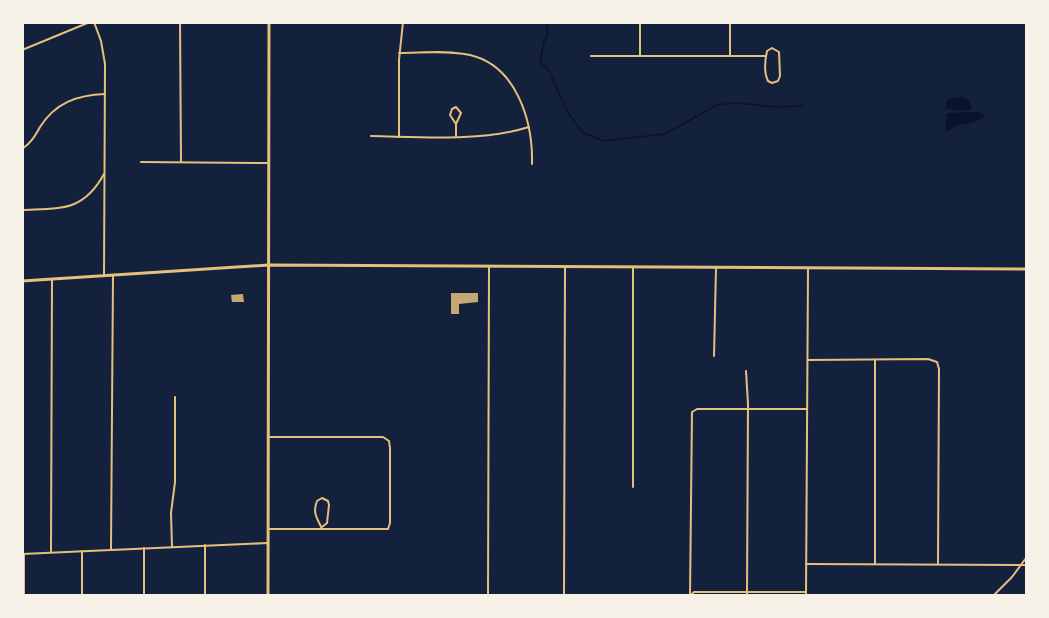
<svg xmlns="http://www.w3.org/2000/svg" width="1049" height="618" viewBox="0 0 1049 618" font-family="Quicksand,sans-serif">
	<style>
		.water { fill: #0b132b }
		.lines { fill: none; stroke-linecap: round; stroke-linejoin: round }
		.stream { stroke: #0b132b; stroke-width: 1.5 }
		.building { fill: #c6a872 }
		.minor { stroke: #e5c07b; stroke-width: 2 }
		.tertiary { stroke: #e5c07b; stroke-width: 2 }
		.secondary { stroke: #e5c07b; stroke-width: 3 }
	</style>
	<rect width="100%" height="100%" fill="#14213d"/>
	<!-- water -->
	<g class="water">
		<polygon points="961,97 969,100 972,109 969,111 947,109 945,107 947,100"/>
		<polygon points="977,112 985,115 985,117 972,123 954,126 950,131 945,132 947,113"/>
	</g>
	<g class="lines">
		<!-- stream -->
		<polyline class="stream" points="547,22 547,36 544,41 540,62 548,69 568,113 583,133 604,141 665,134 717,105 736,103 777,107 803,106"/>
	</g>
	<!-- building -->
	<g class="building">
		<polygon points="451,293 478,293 478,302 459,304 459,314 451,314"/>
		<polygon points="243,294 244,302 232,302 231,295"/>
	</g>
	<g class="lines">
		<!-- minor -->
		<g class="minor">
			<polyline points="94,22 101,41 105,64 104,276"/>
			<polyline points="180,22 181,162"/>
			<polyline points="730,22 730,56"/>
			<path d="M772 48 779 52 780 76 778 81 772 83 768 81C764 73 765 60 767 51Z"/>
			<path d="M399 53C422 53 447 50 470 55 517 66 533 122 532 164"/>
			<polyline points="591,56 766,56"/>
			<polyline points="640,56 640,22"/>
			<polyline points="456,124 450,115 452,109 456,107 461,113 456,124 456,136"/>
			<path d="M371 136C422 137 480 142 529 127"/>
			<polyline points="399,137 399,60 403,22"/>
			<path d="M22 149C31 143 35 136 40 127 55 103 77 95 105 94"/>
			<polyline points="141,162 269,163"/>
			<path d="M22 210C61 208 83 212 104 174"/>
			<polyline points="633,268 633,487"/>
			<polyline points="714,356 716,268"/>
			<polyline points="808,360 928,359 937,362 939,369 938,564"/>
			<polyline points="746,371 748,404 747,596"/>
			<path d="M322 527 327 523 329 505 328 501 322 498 317 501C312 514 318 519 322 529"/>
			<polyline points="268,529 388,529 390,523 390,448 389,441 383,437 269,437"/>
			<polyline points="172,547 171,513 175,482 175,397"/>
			<polyline points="144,548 144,596"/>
			<polyline points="111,549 113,275"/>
			<polyline points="82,551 82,596"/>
			<polyline points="51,552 52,279"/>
			<polyline points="22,554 268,543"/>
			<polyline points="24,554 24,596"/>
			<polyline points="806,564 1026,565"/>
			<polyline points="875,564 875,360"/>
			<polyline points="564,594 565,267"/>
			<polyline points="205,596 205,545"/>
			<polyline points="488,596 489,267"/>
			<polyline points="690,596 692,412 697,409 807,409"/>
			<polyline points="690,596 694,592 806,592"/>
			<polyline points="806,596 808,269"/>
			<polyline points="993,596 1012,577 1026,558"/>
		</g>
		<!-- tertiary -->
		<polyline class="tertiary" points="22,50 90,22"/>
		<!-- secondary -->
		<g class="secondary">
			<polyline points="22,281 269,265 1026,269"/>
			<polyline points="268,596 269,22"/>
		</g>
	</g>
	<!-- border -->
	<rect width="1049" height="618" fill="none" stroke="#f6f1e7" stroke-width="48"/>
</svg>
